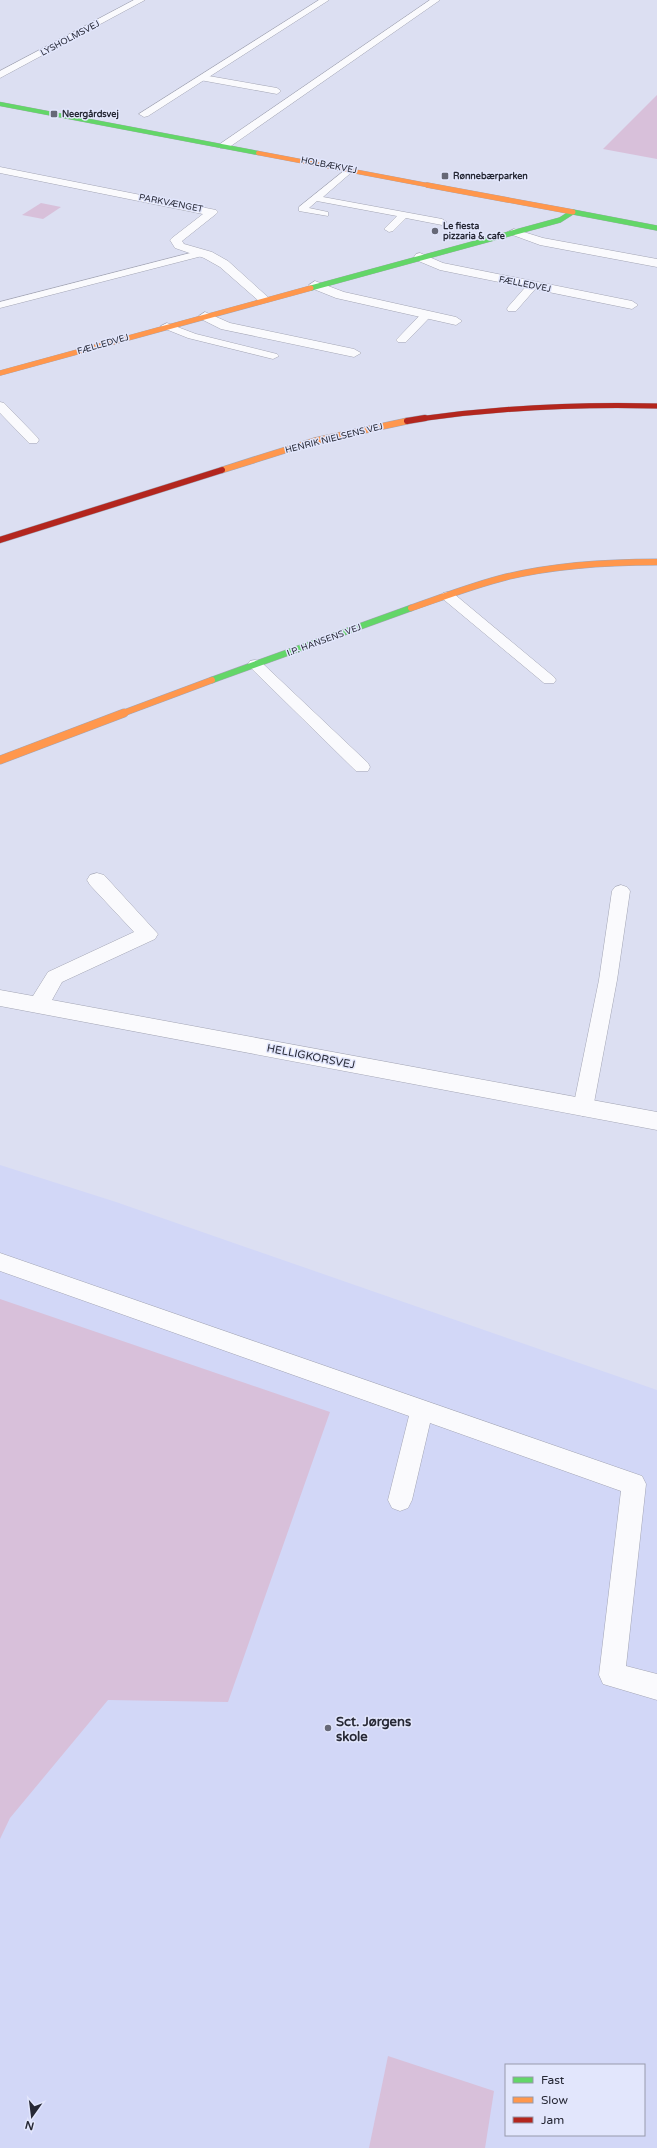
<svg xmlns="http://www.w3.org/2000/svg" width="657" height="2148" viewBox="0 0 657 2148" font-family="'Varela Round',sans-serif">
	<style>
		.built { fill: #d2d7f7; fill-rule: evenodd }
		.green { fill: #d8c0da }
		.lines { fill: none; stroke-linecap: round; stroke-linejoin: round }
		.lane-casing { stroke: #a3a5b4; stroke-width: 1 }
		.street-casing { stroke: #a3a5b4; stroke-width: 1 }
		.fast-far2-casing { stroke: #a3a5b4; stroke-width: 4.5 }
		.fast-far1-casing { stroke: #a3a5b4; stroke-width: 5.5 }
		.fast-casing { stroke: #a3a5b4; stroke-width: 7 }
		.slow-far3-casing { stroke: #a3a5b4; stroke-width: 4.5 }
		.slow-far2-casing { stroke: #a3a5b4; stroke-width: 5.5 }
		.slow-far1-casing { stroke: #a3a5b4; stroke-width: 7 }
		.slow-casing { stroke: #a3a5b4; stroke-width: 9 }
		.jam-far1-casing { stroke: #a3a5b4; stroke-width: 5.5 }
		.jam-casing { stroke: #a3a5b4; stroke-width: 7 }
		.lane { fill: #fafafd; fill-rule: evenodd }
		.street { fill: #fafafd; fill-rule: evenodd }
		.fast-far2 { stroke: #63d668; stroke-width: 4 }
		.fast-far1 { stroke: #63d668; stroke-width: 5 }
		.fast { stroke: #63d668; stroke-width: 6 }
		.slow-far3 { stroke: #ff974d; stroke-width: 4 }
		.slow-far2 { stroke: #ff974d; stroke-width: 5 }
		.slow-far1 { stroke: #ff974d; stroke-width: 6 }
		.slow { stroke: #ff974d; stroke-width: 8 }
		.jam-far1 { stroke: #b3261e; stroke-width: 5 }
		.jam { stroke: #b3261e; stroke-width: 6 }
		.poi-dot { fill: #666877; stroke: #e2e6fc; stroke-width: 1.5 }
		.labels { text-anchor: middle; stroke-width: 3; stroke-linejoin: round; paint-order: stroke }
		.far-street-label { font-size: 9px; fill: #262835; stroke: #e2e6fc }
		.far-poi-label { font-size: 9px; font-weight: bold; fill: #262835; stroke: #e2e6fc; text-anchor: start }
		.street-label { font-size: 11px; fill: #262835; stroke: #e2e6fc }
		.near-poi-label { font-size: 13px; font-weight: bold; fill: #262835; stroke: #e2e6fc; text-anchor: start }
	</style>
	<rect width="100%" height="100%" fill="#dcdff2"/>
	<!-- built -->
	<path class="built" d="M0 1165 116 1202 657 1390V2148H0ZM506 2065H644V2135H506Z"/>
	<!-- green -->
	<g class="green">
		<polygon points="657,95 657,159 603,149"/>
		<polygon points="41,203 61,207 43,219 22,215"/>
		<polygon points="0,1299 330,1412 228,1702 108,1700 10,1818 0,1839"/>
		<polygon points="388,2056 494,2091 485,2148 369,2148"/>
	</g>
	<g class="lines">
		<!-- lane casing -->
		<g class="lane-casing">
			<g id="lane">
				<polygon points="203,75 277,88 281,91 277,94 200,80 199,78"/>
				<polygon points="350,166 353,167 353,171 323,197 442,219 447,222 442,225 406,218 393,231 389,232 384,229 397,216 317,201 309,208 328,212 328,216 299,211 299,207"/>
				<polygon points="202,250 207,253 206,255 0,308 0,302"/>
				<polygon points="533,282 537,283 538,285 537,287 516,311 508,311 507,309 508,307 529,283"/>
				<polygon points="427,311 432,314 431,316 406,342 398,342 396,340 398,338 423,312"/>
				<polygon points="167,323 196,334 277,354 279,356 273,359 188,338 163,328 161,326"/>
				<polygon points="0,402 4,403 37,437 39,440 37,443 29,443 0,413"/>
				<polygon points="448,592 453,593 554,677 556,680 554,683 544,683 443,599 441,596 443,593"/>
				<polygon points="255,660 260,661 368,763 370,767 368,771 356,771 250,667 248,664 250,661"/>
				<polygon points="621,885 627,887 630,891 617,980 593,1108 590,1113 583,1116 576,1113 573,1108 599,980 612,891 615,887"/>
				<polygon points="0,1253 642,1476 646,1484 626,1666 657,1674 657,1700 603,1684 599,1675 621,1491 430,1423 412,1500 408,1508 400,1511 392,1508 388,1500 409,1416 0,1271"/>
			</g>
		</g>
		<!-- street casing -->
		<g class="street-casing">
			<g id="street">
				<polygon points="134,0 145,0 0,78 0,71"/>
				<polygon points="319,0 329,0 148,116 144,117 139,114"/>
				<polygon points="430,0 440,0 228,148 220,148 219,146 220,144"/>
				<polygon points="0,167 216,210 218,212 216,214 182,241 184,244 212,252 228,261 270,299 268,302 260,302 220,267 204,258 175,248 170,240 172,238 203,214 0,173"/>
				<polygon points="514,229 543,238 657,259 657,267 540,245 510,234 508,232"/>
				<polygon points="420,253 443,263 632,301 638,305 632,309 440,270 416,260 414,257 416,254"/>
				<polygon points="315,281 344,292 456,317 462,321 456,325 336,298 311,288 309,285"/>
				<polygon points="205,312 230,323 354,349 361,353 354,357 221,329 201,319 199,316"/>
				<polygon points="97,873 104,875 158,934 155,939 62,982 52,1000 657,1112 657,1130 0,1006 0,990 33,996 48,972 134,932 90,885 87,880 90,875"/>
			</g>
		</g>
		<!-- fast-far2 casing -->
		<g class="fast-far2-casing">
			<polyline id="fast-far2" points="0,104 258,153"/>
		</g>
		<!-- fast-far1 casing -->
		<g class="fast-far1-casing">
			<g id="fast-far1">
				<polyline points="573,212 657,228"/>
				<polyline points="311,288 560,220 571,213"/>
			</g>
		</g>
		<!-- fast casing -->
		<g class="fast-casing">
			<polyline id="fast" points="212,680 411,608"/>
		</g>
		<!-- slow-far3 casing -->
		<g class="slow-far3-casing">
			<polyline id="slow-far3" points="258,153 432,186"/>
		</g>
		<!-- slow-far2 casing -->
		<g class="slow-far2-casing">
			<g id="slow-far2">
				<polyline points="427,185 573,212"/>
				<polyline points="0,373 311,288"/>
			</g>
		</g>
		<!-- slow-far1 casing -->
		<g class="slow-far1-casing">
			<g id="slow-far1">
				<polyline points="222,470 314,441 407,421"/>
				<path d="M411 608C443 597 474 585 506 577 556 565 606 562 657 562"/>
				<polyline points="121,714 212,680"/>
			</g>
		</g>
		<!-- slow casing -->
		<g class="slow-casing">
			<polyline id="slow" points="0,760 124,713"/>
		</g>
		<!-- jam-far1 casing -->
		<g class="jam-far1-casing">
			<path id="jam-far1" d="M419 419C497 408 577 404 657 406"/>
		</g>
		<!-- jam casing -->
		<g class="jam-casing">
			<g id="jam">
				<polyline points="407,421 425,418"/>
				<polyline points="0,540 222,470"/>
			</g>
		</g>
		<!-- lane -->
		<use href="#lane" class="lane"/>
		<!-- street -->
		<use href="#street" class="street"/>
		<!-- fast-far2 -->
		<use href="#fast-far2" class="fast-far2"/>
		<!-- fast-far1 -->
		<use href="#fast-far1" class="fast-far1"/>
		<!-- fast -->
		<use href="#fast" class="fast"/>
		<!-- slow-far3 -->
		<use href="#slow-far3" class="slow-far3"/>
		<!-- slow-far2 -->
		<use href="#slow-far2" class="slow-far2"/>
		<!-- slow-far1 -->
		<use href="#slow-far1" class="slow-far1"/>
		<!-- slow -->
		<use href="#slow" class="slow"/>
		<!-- jam-far1 -->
		<use href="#jam-far1" class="jam-far1"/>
		<!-- jam -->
		<use href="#jam" class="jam"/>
	</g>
	<!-- markers -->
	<g class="poi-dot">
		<rect x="50" y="110" width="8" height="8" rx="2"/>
		<rect x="441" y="172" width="8" height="8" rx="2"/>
		<circle cx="435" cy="231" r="4"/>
		<circle cx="328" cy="1728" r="4"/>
	</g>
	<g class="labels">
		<!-- far-street labels -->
		<g class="far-street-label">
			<text transform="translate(70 38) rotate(-28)" y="3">LYSHOLMSVEJ</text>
			<text transform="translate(329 165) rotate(11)" y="3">HOLBÆKVEJ</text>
			<text transform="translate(171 203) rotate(11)" y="3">PARKVÆNGET</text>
			<text transform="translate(525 284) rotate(11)" y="3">FÆLLEDVEJ</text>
			<text transform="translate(103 344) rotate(-16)" y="3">FÆLLEDVEJ</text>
			<text transform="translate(334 438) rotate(-14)" y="3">HENRIK NIELSENS VEJ</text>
			<text transform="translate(324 640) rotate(-20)" y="3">I.P. HANSENS VEJ</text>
		</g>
		<!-- far-poi labels -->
		<g class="far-poi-label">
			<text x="62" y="117">Neergårdsvej</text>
			<text x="453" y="179">Rønnebærparken</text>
			<text x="443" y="229">Le fiesta<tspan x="443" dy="10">pizzaria &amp; cafe</tspan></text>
		</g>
		<!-- street labels -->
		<g class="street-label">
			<text transform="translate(311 1056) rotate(11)" y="4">HELLIGKORSVEJ</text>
		</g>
		<!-- near-poi labels -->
		<g class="near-poi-label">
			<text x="336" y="1726">Sct. Jørgens<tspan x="336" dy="15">skole</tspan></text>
		</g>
	</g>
	<!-- legend -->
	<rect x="505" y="2064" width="140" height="72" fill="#e2e6fc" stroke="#979aac"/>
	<rect x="513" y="2077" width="20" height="6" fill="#63d668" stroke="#979aac"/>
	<text x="541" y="2084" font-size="12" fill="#262835">Fast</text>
	<rect x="513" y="2097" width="20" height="6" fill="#ff974d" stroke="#979aac"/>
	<text x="541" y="2104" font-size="12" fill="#262835">Slow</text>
	<rect x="513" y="2117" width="20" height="6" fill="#b3261e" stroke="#979aac"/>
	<text x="541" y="2124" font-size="12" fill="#262835">Jam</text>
	<!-- north arrow -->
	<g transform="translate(32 2116) rotate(194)" stroke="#e2e6fc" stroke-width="3" paint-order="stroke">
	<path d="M0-3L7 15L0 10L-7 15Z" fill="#262835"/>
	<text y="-6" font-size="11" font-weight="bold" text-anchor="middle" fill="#262835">N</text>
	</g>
</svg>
